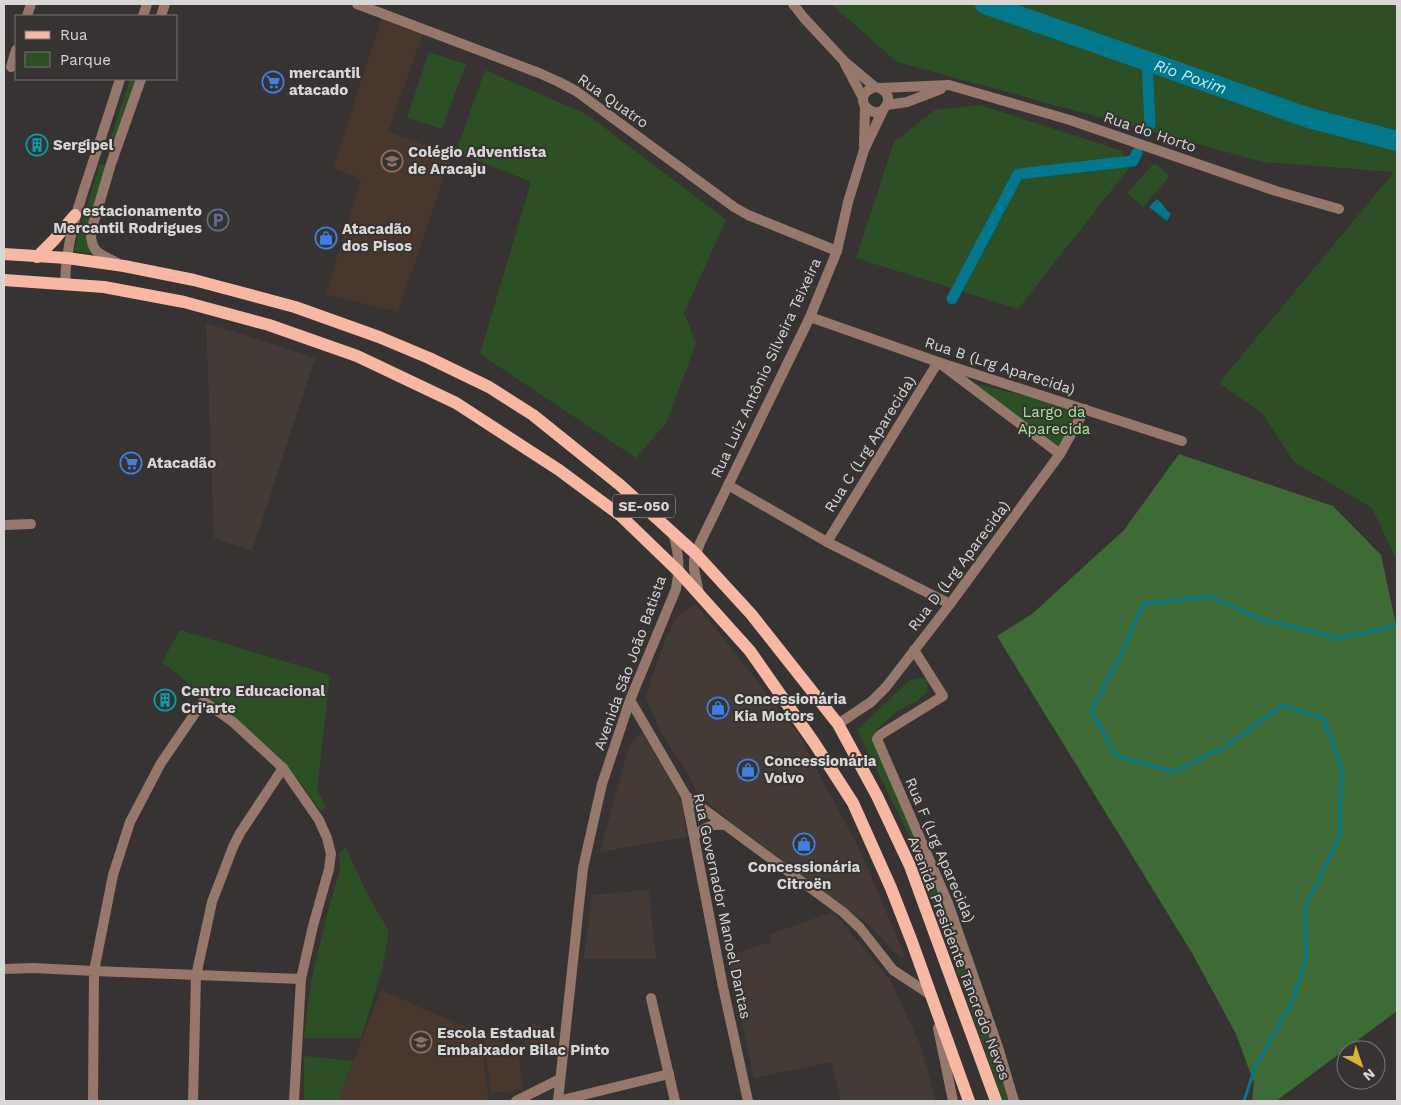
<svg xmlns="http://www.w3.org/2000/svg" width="1401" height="1105" viewBox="0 0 1401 1105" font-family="'Work Sans',sans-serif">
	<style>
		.built { fill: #443b36 }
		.education { fill: #49372d }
		.green { fill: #2c4f25 }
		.forest { fill: #3e6a36 }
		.water { fill: #03788d }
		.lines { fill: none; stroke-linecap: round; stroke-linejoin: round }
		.stream { stroke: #03788d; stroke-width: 3 }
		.canal { stroke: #03788d; stroke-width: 11 }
		.river { stroke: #03788d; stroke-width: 20 }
		.minor { stroke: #95776c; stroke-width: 10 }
		.tertiary { stroke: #95776c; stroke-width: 10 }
		.primary { stroke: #f7b8a3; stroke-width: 12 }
		.labels { text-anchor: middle; stroke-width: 4; stroke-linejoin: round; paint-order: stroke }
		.shield { fill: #363332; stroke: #a8a6a5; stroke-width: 1 }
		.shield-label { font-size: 14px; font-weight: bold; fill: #d9d7d6 }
		.poi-label { font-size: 15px; font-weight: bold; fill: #d9d7d6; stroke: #363332; text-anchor: start }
		.street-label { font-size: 15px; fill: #d9d7d6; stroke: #363332 }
		.park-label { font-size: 15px; fill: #a9ea9c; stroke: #363332 }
		.water-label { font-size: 16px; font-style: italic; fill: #bfecf8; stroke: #363332 }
	</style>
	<rect width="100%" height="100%" fill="#363332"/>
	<!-- built -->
	<g class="built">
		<polygon points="206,323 315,358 252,551 214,538"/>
		<polygon points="697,605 798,733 821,778 859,848 905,956 900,958 870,926 735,825 700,797 685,769 661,732 646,698 652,676 667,636 677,617 689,608"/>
		<polygon points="642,732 682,799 687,837 600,852 629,746"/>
		<polygon points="649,890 656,959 584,959 592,895"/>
		<polygon points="833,912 889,978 920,1044 936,1101 841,1101 831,1062 754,1078 727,956 771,942 770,934"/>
	</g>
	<!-- education -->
	<g class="education">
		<polygon points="382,17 423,34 388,132 452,154 398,312 326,294 361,179 333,168"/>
		<polygon points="381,990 480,1033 489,1101 338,1101"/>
		<polygon points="531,1023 560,1033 554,1057 522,1047"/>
		<polygon points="483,1035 511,1043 512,1047 518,1048 523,1090 491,1093"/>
	</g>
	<!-- green -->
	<g class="green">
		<polygon points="831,4 1397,4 1397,561 1372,508 1294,462 1263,414 1219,383 1394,172 1263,162 897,62"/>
		<polygon points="429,52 466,64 442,129 407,118"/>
		<polygon points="485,70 588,115 726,220 684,313 696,343 667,422 636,458 480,354 531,182 456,152"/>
		<polygon points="130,79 137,79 109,158 108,146"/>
		<polygon points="980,105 1122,151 1129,168 1018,309 856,258 894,142 935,110"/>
		<polygon points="1154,163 1170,176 1143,207 1127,193"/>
		<polygon points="100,164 109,167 86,236 92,254 74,251 78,234"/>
		<polygon points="972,383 1080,409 1059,447"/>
		<polygon points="180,630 330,675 317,790 326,807 320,811 302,785 280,757 162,662"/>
		<polygon points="919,678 927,680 927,692 917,701 897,711 876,730 873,742 918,834 1011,1101 1003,1101 908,833 857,730 910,680"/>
		<polygon points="346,848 366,891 389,932 382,970 361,1038 304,1038 311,982 325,922 340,869 339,853"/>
		<polygon points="304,1056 353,1061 338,1101 304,1101"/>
	</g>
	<!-- forest -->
	<polygon class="forest" points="1179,454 1333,506 1381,555 1397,629 1397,1011 1276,1101 1252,1101 1254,1083 1236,1034 1192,953 997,636 1032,614 1124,530"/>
	<!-- water -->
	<path class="water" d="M1157 199C1163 203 1165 210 1171 214L1167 221 1149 207Z"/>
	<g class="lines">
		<!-- stream -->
		<polyline class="stream" points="1244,1101 1254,1070 1293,999 1306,959 1305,907 1339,837 1342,770 1323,718 1283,705 1229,744 1174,772 1115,755 1091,710 1120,656 1143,604 1209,596 1261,619 1339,638 1386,628 1397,624"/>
		<!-- canal -->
		<g class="canal">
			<polyline points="1147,61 1150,124"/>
			<polyline points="952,299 1018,174 1133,161 1137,153"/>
		</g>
		<!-- river -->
		<path class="river" id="s1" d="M985 4 1309 118 1397 141"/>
		<!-- minor -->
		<g class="minor">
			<polyline points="357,4 539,73 559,82 576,91 734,207 748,215 837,251"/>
			<polyline points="27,16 31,4"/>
			<polyline points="143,16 147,4"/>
			<polyline points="161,16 165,4"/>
			<polyline points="11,67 16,50"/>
			<polyline points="881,88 949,85 1070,120 1276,191 1339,209"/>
			<polyline points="887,105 907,102 941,89"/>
			<path d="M116 262C100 254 90 252 91 231L111 164 141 79"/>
			<path d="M65 284C66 238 80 202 94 159 103 132 112 105 120 79"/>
			<polyline points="810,317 938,362 1182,441"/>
			<polyline points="728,485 827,542 950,604"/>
			<polyline points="4,525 31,524"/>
			<polyline points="827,542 938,362 1060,454"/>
			<polyline points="914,650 943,696 880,735 877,739 948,903 998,1047 1014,1101"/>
			<polyline points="630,700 686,796 723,987 748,1101"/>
			<polyline points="838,724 871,702 886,687 950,604 1060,454 1085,409"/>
			<polyline points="686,796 843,912 860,928 893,970 931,995"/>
			<path d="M695 835C706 827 710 824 725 825"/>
			<polyline points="651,998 675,1101"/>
			<polyline points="193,1101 196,976 212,902 233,847 240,833 283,768"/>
			<polyline points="294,1101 301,979 313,926 329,869 331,854 327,838 319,820 283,768 233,722 206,703 202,703 161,763 130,822 113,875 94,971 301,979"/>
			<polyline points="558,1101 669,1074"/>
		</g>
		<!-- tertiary -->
		<g class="tertiary">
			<path d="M793 4 804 18 844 61 875 87C884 88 892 96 886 106 875 125 847 96 875 87"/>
			<polyline points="845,64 863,98"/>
			<polyline points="864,146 865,107"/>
			<polyline points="699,593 694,569 694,560 700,543 810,317 837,251 848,202 864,150 883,110"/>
			<polyline points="4,969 33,968 94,971 93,1101"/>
			<polyline points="938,1028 953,1101"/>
			<polyline points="516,1101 560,1079"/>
			<path d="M558 1101 583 868 602 784 630 700 676 589C680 567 679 554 673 533"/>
		</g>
		<!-- primary -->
		<g class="primary">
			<polyline points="4,254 67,258 124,266 194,280 295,307 379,337 429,358 489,387 533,415 620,485 696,554 751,614 838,724 877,796 910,866 996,1101"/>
			<polyline points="37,257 54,240 75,215"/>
			<polyline points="4,280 104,287 184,302 269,325 357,356 456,403 559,470 621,516 679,572 750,651 815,744 853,803 891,888 912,942 969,1101"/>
		</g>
	</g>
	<!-- icons -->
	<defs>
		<g id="supermarket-ring" transform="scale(1.125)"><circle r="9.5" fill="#363332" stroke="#3f7fe0" stroke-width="1.5"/><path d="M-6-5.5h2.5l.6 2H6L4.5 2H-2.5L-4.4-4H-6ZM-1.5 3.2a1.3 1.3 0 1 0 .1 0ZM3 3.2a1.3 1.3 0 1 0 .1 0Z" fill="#3f7fe0"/></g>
		<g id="building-ring" transform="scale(1.125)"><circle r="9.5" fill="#363332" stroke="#0f9aa8" stroke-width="1.5"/><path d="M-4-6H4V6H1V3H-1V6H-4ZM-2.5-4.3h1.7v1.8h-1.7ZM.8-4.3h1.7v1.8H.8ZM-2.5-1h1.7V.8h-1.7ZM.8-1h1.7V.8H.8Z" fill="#0f9aa8"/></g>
		<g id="school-ring" transform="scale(1.125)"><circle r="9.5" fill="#363332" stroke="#8d6e63" stroke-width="1.5"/><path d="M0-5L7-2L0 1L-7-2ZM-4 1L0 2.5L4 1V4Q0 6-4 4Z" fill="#8d6e63"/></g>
		<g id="parking-ring" transform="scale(1.125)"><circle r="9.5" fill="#363332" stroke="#5c6f8a" stroke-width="1.5"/><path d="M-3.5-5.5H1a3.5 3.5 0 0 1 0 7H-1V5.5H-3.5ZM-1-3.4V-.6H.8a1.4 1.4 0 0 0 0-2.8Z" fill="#5c6f8a"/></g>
		<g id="shop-ring" transform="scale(1.125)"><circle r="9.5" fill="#363332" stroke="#3f7fe0" stroke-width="1.5"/><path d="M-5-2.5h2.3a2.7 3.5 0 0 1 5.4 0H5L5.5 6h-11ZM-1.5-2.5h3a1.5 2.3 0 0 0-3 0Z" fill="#3f7fe0"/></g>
	</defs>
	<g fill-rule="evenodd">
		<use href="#supermarket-ring" x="273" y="82"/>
		<use href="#building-ring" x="37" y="145"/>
		<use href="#school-ring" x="392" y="161"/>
		<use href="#parking-ring" x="218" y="220"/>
		<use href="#shop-ring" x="326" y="238"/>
		<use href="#supermarket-ring" x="131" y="463"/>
		<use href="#building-ring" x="165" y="700"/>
		<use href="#shop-ring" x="718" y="708"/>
		<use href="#shop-ring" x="748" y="770"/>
		<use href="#shop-ring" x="804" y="844"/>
		<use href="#school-ring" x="421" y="1042"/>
	</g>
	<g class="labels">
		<!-- shield labels -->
		<rect class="shield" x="613" y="494.5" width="62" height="23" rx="4"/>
		<g class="shield-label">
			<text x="644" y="511">SE-050</text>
		</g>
		<!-- poi labels -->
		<g class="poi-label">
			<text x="289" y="78">mercantil<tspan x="289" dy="17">atacado</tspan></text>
			<text x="53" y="150">Sergipel</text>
			<text x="408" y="157">Colégio Adventista<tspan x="408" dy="17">de Aracaju</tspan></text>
			<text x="202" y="216" text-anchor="end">estacionamento<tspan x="202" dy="17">Mercantil Rodrigues</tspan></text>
			<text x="342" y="234">Atacadão<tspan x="342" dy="17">dos Pisos</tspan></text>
			<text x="147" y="468">Atacadão</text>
			<text x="181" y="696">Centro Educacional<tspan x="181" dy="17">Cri'arte</tspan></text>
			<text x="734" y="704">Concessionária<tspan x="734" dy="17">Kia Motors</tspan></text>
			<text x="764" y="766">Concessionária<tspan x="764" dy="17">Volvo</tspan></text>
			<text x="804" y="872" text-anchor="middle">Concessionária<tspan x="804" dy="17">Citroën</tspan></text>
			<text x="437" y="1038">Escola Estadual<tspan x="437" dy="17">Embaixador Bilac Pinto</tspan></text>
		</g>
		<!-- street labels -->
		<g class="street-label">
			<text transform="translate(613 101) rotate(35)" y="5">Rua Quatro</text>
			<text transform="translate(1150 132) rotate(19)" y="5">Rua do Horto</text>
			<text transform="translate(1000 366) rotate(18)" y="5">Rua B (Lrg Aparecida)</text>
			<text transform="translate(766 368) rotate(-65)" y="5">Rua Luiz Antônio Silveira Teixeira</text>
			<text transform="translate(870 444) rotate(-58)" y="5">Rua C (Lrg Aparecida)</text>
			<text transform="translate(959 566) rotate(-53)" y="5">Rua D (Lrg Aparecida)</text>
			<text transform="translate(630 663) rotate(-70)" y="5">Avenida São João Batista</text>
			<text transform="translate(940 850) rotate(67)" y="5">Rua F (Lrg Aparecida)</text>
			<text transform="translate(722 906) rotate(78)" y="5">Rua Governador Manoel Dantas</text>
			<text transform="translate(959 958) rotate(69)" y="5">Avenida Presidente Tancredo Neves</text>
		</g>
		<!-- park labels -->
		<g class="park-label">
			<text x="1054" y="417">Largo da<tspan x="1054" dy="17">Aparecida</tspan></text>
		</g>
		<!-- water labels -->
		<g class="water-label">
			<text dy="6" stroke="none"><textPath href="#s1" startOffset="218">Rio Poxim</textPath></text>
		</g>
	</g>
	<!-- border -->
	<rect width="1401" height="1105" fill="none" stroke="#d9d7d6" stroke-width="10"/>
	<!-- legend -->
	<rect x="15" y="15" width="162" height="65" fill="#363332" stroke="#777574"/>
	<rect x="25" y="31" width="25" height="8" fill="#f7b8a3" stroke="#777574"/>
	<text x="60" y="40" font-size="15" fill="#d9d7d6">Rua</text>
	<rect x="25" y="52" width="25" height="15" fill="#2c4f25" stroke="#777574"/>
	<text x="60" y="65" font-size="15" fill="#d9d7d6">Parque</text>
	<!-- north arrow -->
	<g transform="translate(1361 1065) rotate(140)"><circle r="24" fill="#363332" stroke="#777574"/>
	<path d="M0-4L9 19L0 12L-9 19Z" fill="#d7b434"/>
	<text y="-8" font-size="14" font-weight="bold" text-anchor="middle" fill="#d9d7d6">N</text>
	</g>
</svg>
